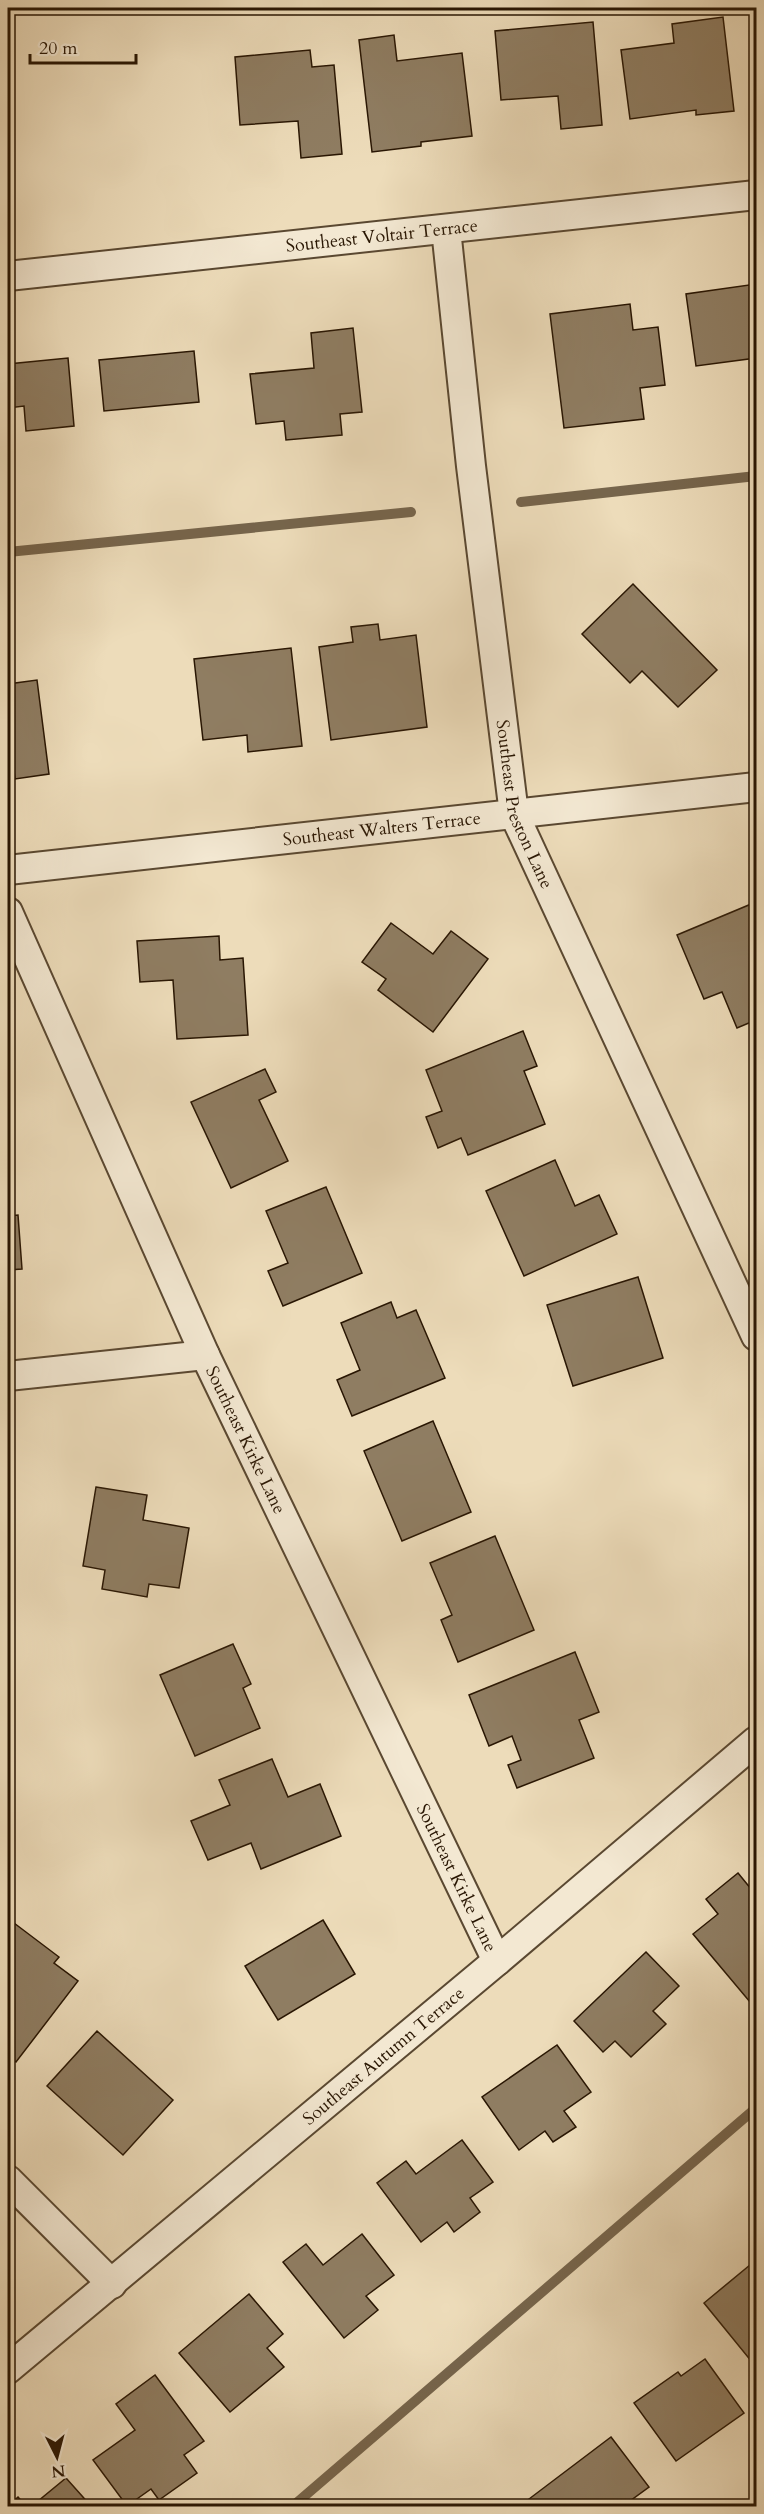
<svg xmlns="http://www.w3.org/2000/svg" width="764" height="2514" viewBox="0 0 764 2514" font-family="Cardo,serif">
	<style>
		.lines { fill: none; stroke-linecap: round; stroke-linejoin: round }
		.stream { stroke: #76654c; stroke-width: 10 }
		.building { fill: #8f7d62; stroke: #291603; stroke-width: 1.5 }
		.street-casing { stroke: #5a4831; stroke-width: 32 }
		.street { stroke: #f3e8d2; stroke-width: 28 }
		.labels { text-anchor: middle; stroke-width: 4.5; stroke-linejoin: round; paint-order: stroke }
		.street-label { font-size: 18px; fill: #291603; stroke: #f3e8d2 }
	</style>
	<rect width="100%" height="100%" fill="#eddcba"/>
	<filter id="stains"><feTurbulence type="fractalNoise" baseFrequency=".00333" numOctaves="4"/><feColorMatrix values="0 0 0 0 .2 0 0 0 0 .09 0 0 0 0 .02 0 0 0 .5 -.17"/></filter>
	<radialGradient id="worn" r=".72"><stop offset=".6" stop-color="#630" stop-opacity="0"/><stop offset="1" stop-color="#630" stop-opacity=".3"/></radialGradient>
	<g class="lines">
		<!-- stream -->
		<g class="stream">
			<polyline points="521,502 756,476"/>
			<polyline points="8,552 411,512"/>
			<polyline points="293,2506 756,2108"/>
		</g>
	</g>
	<!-- building -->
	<g class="building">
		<polygon points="723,17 734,111 696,115 696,110 630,119 621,50 674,43 672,24"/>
		<polygon points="593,22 602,125 561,129 558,96 501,100 495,31"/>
		<polygon points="394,35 397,61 462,53 472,136 421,142 421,146 372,152 359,40"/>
		<polygon points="310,50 312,67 334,65 342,154 301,158 298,121 240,125 235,57"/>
		<polygon points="756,284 756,358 696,366 686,294"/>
		<polygon points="630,304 633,330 658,327 665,385 640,388 644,419 564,428 550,314"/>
		<polygon points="353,328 362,412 340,414 342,435 286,440 284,421 256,424 250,374 314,368 311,333"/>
		<polygon points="194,351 199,402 104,411 99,360"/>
		<polygon points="68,358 74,426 26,431 24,406 8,408 8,364"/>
		<polygon points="633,584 717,670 678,707 642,671 630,683 582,634"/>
		<polygon points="378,624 380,640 416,635 427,727 331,740 319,647 353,642 351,627"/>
		<polygon points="291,648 302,746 248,752 247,735 203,740 194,659"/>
		<polygon points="37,680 49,774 15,779 13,762 8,763 8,684"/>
		<polygon points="756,902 756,1020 737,1028 722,992 704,999 677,935"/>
		<polygon points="391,923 433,954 451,931 488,959 433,1032 378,990 386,979 362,962"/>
		<polygon points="219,936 220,960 243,958 248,1035 177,1039 173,980 140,982 137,941"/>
		<polygon points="523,1031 537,1066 524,1071 545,1124 468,1155 461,1138 438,1148 426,1117 442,1111 426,1070"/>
		<polygon points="265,1069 276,1092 259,1100 288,1161 231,1188 191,1102"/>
		<polygon points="555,1160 575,1206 599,1195 617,1234 524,1276 486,1191"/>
		<polygon points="326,1187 362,1273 283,1306 268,1271 288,1263 266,1211"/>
		<polygon points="18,1215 22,1269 8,1270 8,1216"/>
		<polygon points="638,1277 663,1358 573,1386 547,1305"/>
		<polygon points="391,1302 397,1318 416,1310 445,1378 352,1416 337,1380 360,1370 341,1323"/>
		<polygon points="433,1421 471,1512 402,1541 364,1451"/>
		<polygon points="96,1487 147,1495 143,1520 189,1528 179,1588 149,1584 147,1597 102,1589 105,1570 83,1566"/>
		<polygon points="495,1536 534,1630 458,1662 441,1620 452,1615 430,1563"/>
		<polygon points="233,1644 251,1684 243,1688 260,1728 195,1756 160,1675"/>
		<polygon points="575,1652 599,1712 579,1720 594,1758 517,1788 508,1765 521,1760 512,1736 489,1746 469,1695"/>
		<polygon points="272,1759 288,1797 320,1784 341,1836 261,1869 251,1843 208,1860 191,1821 230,1805 219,1780"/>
		<polygon points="738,1873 756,1895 756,1997 750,2002 693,1934 718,1914 706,1899"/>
		<polygon points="323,1920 355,1974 278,2020 245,1966"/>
		<polygon points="14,1923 59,1957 54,1963 78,1981 16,2062 8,2056 8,1932"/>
		<polygon points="646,1952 679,1986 653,2011 666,2024 631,2057 615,2041 603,2052 574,2021"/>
		<polygon points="97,2031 173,2100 123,2155 47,2086"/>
		<polygon points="557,2045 591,2092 564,2111 576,2127 553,2142 545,2131 519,2150 482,2097"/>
		<polygon points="462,2140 493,2182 470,2198 480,2212 454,2232 447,2222 421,2242 377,2183 406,2161 416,2174"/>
		<polygon points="362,2234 394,2275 366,2296 378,2310 344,2338 283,2262 306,2244 323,2265"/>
		<polygon points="756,2260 756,2367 704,2303"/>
		<polygon points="249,2294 283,2334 267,2348 284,2367 230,2412 179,2353"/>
		<polygon points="705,2359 744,2413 676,2461 634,2403 678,2372 681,2376"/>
		<polygon points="155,2375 204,2441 184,2455 197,2473 159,2500 151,2489 127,2506 93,2460 135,2430 116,2404"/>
		<polygon points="611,2437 649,2487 623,2506 535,2506 529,2499"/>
		<polygon points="66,2478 91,2506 32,2506"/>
		<polygon points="18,2497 26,2506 8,2506"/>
	</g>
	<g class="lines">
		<!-- street casing -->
		<g class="street-casing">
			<g id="street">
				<path id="s1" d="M446 229 471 466 514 814 756 1336"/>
				<path id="s2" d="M8 276 756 195"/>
				<path id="s3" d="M8 870 756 787"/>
				<path id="s4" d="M8 912 205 1355 497 1961"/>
				<polyline points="8,1376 205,1355"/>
				<polyline points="8,2180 112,2284"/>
				<path id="s5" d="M8 2369 497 1961 756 1741"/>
			</g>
		</g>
		<!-- street -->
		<use href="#street" class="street"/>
	</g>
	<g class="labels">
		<!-- street labels -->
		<g class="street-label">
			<text dy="6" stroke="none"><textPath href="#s2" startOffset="376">Southeast Voltair Terrace</textPath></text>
			<text dy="6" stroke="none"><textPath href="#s1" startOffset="582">Southeast Preston Lane</textPath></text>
			<text dy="6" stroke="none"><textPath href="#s3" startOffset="376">Southeast Walters Terrace</textPath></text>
			<text dy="6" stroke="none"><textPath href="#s4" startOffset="579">Southeast Kirke Lane</textPath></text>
			<text dy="6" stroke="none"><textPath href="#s4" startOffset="1065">Southeast Kirke Lane</textPath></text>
			<text dy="6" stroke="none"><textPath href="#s5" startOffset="489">Southeast Autumn Terrace</textPath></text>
		</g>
	</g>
	<!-- margin -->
	<rect width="764" height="2514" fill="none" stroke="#eddcba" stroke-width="30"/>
	<rect x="9" y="9" width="746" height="2496" fill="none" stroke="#291603" stroke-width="3"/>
	<rect x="15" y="15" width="734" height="2484" fill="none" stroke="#291603" stroke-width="1.5"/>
	<!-- north arrow -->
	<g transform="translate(57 2457) rotate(174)" stroke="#f3e8d2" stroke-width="4.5" paint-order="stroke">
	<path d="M0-4.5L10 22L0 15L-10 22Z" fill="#291603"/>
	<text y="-9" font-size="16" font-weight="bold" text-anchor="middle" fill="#291603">N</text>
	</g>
	<!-- scale -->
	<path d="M30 54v9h106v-9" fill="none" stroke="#291603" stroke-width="3"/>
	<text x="39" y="54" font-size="18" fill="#291603" stroke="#f3e8d2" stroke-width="4.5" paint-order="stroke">20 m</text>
	<rect width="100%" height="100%" filter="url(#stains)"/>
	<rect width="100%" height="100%" fill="url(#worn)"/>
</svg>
